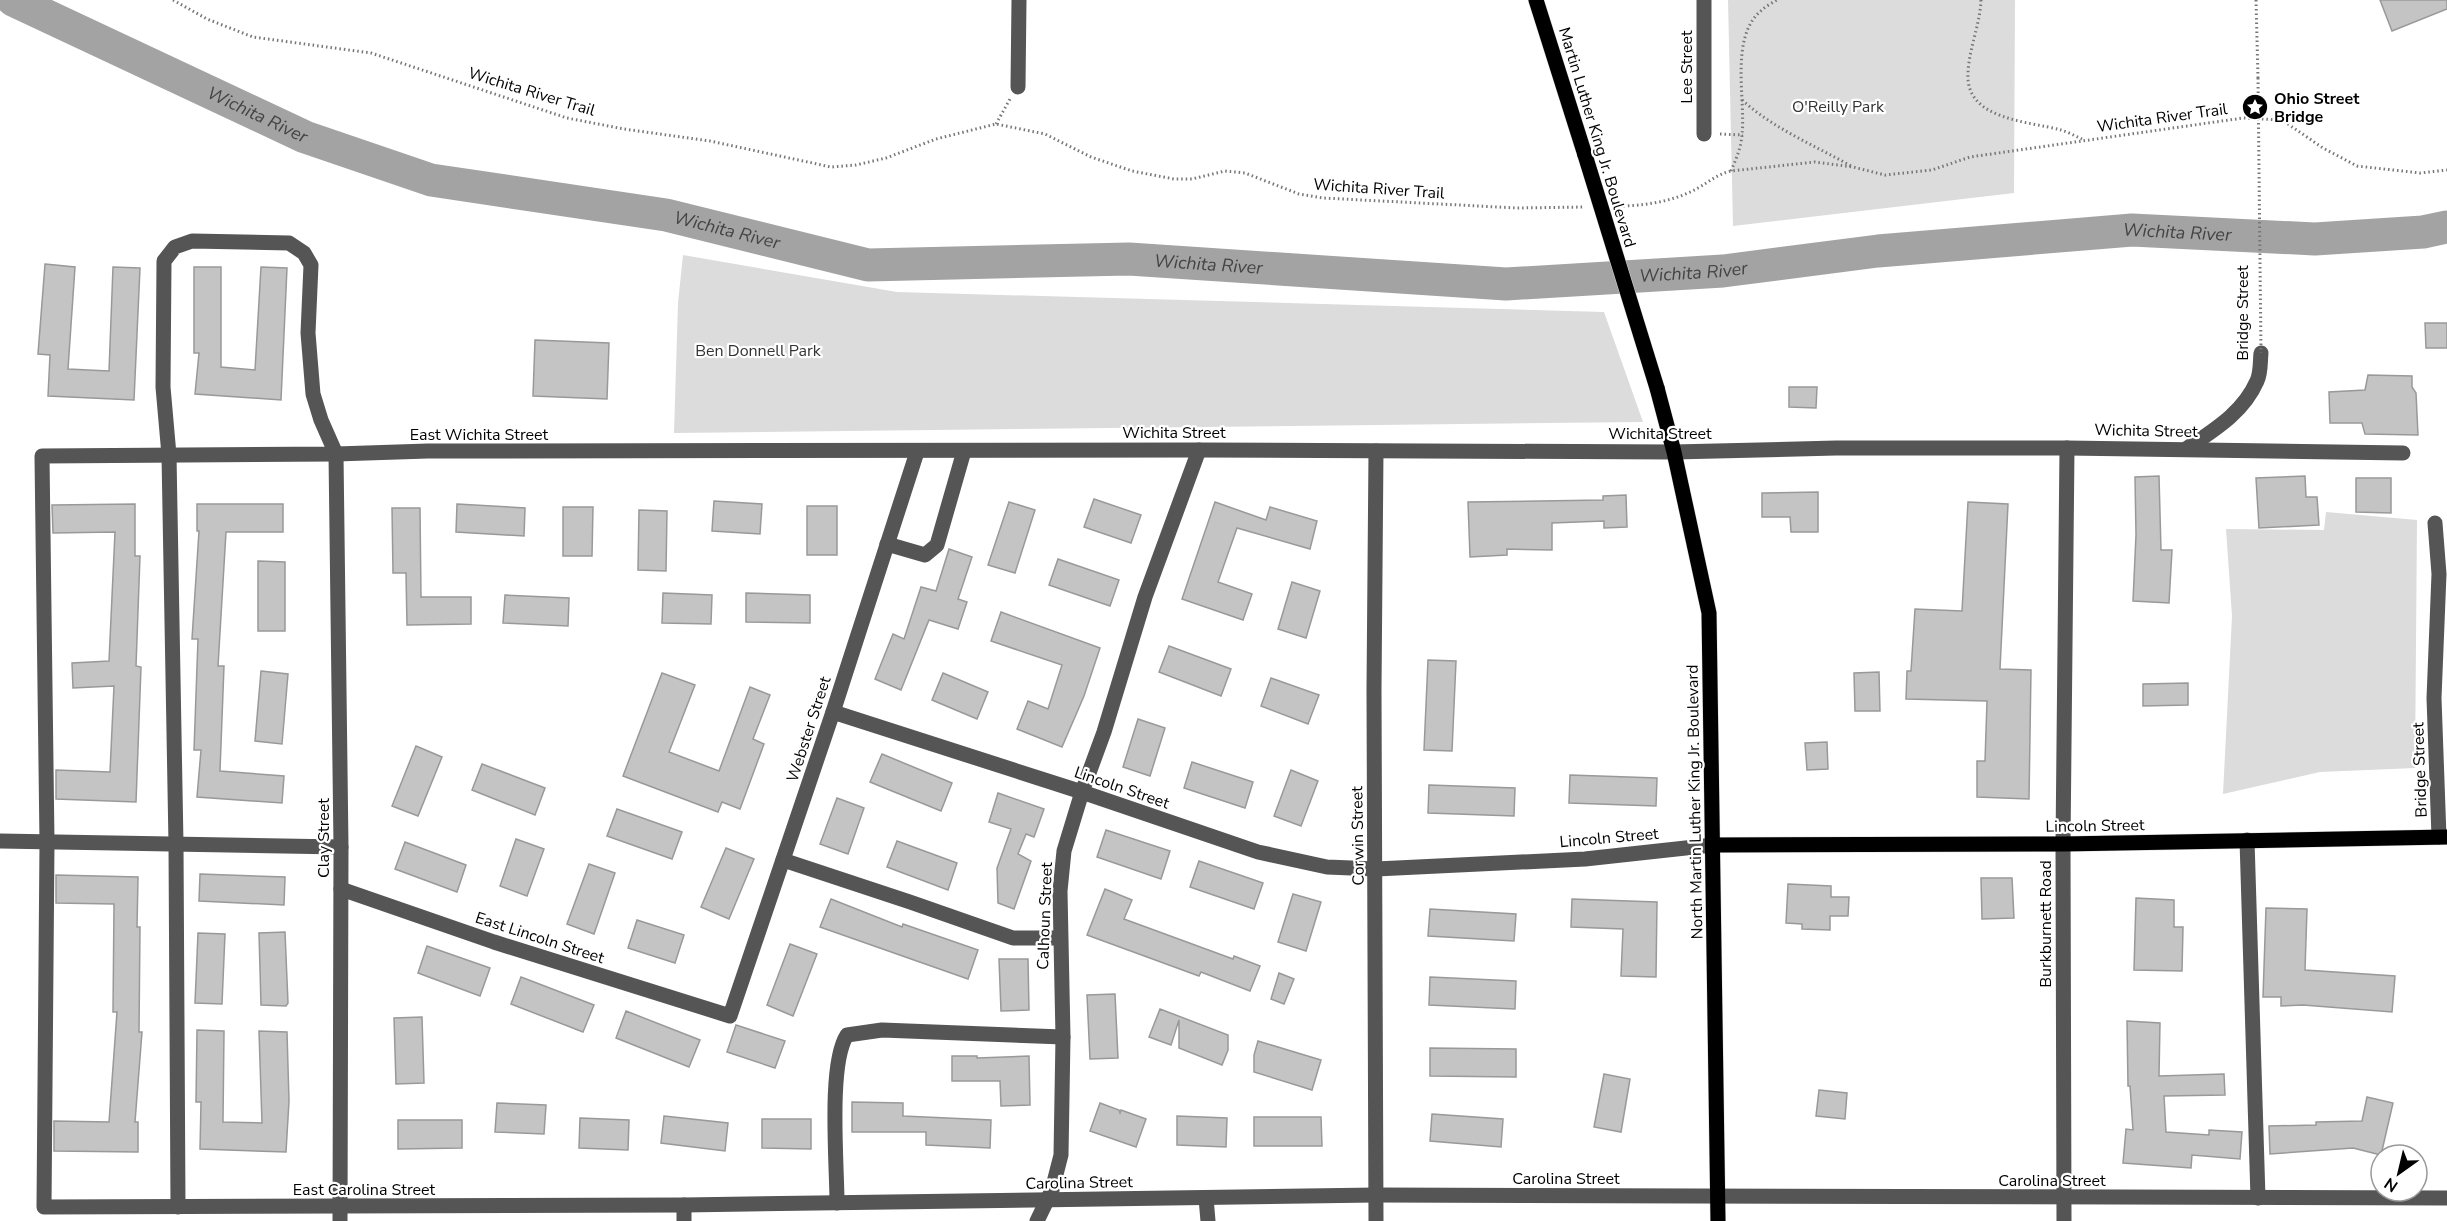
<svg xmlns="http://www.w3.org/2000/svg" width="2447" height="1221" viewBox="0 0 2447 1221" font-family="'Nunito Sans',sans-serif">
	<style>
		.green { fill: #dcdcdc }
		.lines { fill: none; stroke-linecap: round; stroke-linejoin: round }
		.river { stroke: #a3a3a3; stroke-width: 33 }
		.building { fill: #c4c4c4; stroke: #999; stroke-width: 1.5 }
		.major-casing { stroke: #dbdbdb; stroke-width: 16 }
		.path { stroke: #777; stroke-width: 3; stroke-dasharray: 1.5 3; stroke-linecap: butt }
		.minor { stroke: #555; stroke-width: 15 }
		.major { stroke: #000; stroke-width: 15 }
		.major-bridge-casing { stroke: #dbdbdb; stroke-width: 16; stroke-linecap: butt }
		.path-bridge { stroke: #777; stroke-width: 3; stroke-dasharray: 1.5 3; stroke-linecap: butt }
		.major-bridge { stroke: #000; stroke-width: 15 }
		.labels { text-anchor: middle; stroke-width: 4.5; stroke-linejoin: round; paint-order: stroke }
		.street-label { font-size: 16px; fill: #000; stroke: #fff }
		.poi-label { font-size: 16px; font-weight: bold; fill: #000; stroke: #fff; text-anchor: start }
		.park-label { font-size: 16px; fill: #333; stroke: #fff }
		.water-label { font-size: 18px; font-style: italic; fill: #444; stroke: #fff }
	</style>
	<rect width="100%" height="100%" fill="#fff"/>
	<!-- green -->
	<g class="green">
		<polygon points="1728,0 2015,0 2014,193 1733,226"/>
		<polygon points="683,255 897,292 1604,312 1643,422 674,433 678,303"/>
		<polygon points="2326,512 2417,520 2415,768 2320,772 2223,794 2232,616 2226,529 2324,530"/>
	</g>
	<g class="lines">
		<!-- river -->
		<path class="river" id="s1" d="M13 0 305 137 431 180 666 215 868 265 1129 259 1506 284 1723 271 1878 251 2132 230 2315 239 2423 232 2447 227"/>
	</g>
	<!-- building -->
	<g class="building">
		<polygon points="2380,0 2447,0 2447,9 2392,31"/>
		<polygon points="45,264 75,267 68,369 109,371 113,267 140,268 134,400 48,396 50,355 38,354"/>
		<polygon points="194,267 221,267 221,367 255,370 261,267 287,268 281,400 195,394 199,353 194,353"/>
		<polygon points="2425,323 2447,323 2447,348 2426,348"/>
		<polygon points="535,340 609,343 607,399 533,396"/>
		<polygon points="2368,375 2412,376 2412,387 2416,393 2418,435 2365,434 2362,423 2330,423 2329,392 2365,390"/>
		<polygon points="1789,387 1817,387 1816,408 1789,407"/>
		<polygon points="2159,476 2161,550 2172,550 2169,603 2133,601 2136,535 2135,477"/>
		<polygon points="2305,476 2306,497 2317,497 2319,525 2259,528 2256,478"/>
		<polygon points="2356,478 2391,478 2391,513 2356,512"/>
		<polygon points="1818,492 1818,532 1791,532 1790,517 1762,517 1762,493"/>
		<polygon points="1626,495 1627,527 1604,528 1604,521 1552,523 1552,550 1507,549 1507,555 1470,557 1468,502 1603,500 1603,496"/>
		<polygon points="1094,499 1141,515 1131,543 1084,527"/>
		<polygon points="714,501 762,504 760,534 712,531"/>
		<polygon points="1009,502 1035,510 1015,573 988,565"/>
		<polygon points="1215,502 1266,520 1270,507 1317,521 1310,549 1237,528 1218,582 1252,594 1243,620 1182,599"/>
		<polygon points="1968,502 2008,504 2000,669 2031,670 2029,799 1977,797 1977,761 1985,761 1987,701 1906,699 1907,671 1911,671 1915,609 1962,611"/>
		<polygon points="135,504 135,556 140,556 136,666 141,667 136,802 56,799 56,770 110,772 114,686 73,688 72,663 109,661 115,532 53,533 52,505"/>
		<polygon points="197,504 283,504 283,532 226,532 218,666 224,666 220,771 284,776 282,803 197,797 201,750 194,750 198,639 192,639 199,531 197,531"/>
		<polygon points="457,504 525,508 524,536 456,532"/>
		<rect x="807" y="506" width="30" height="49"/>
		<polygon points="563,507 593,507 592,556 563,556"/>
		<polygon points="392,508 420,508 421,597 471,597 471,624 407,625 406,573 393,573"/>
		<polygon points="639,510 667,511 666,571 638,570"/>
		<polygon points="949,549 972,557 958,599 967,602 958,629 929,620 901,690 875,679 893,634 904,639 921,587 936,591"/>
		<polygon points="1058,559 1119,580 1110,606 1049,585"/>
		<polygon points="258,561 285,562 285,631 258,631"/>
		<polygon points="1292,582 1320,591 1306,638 1278,629"/>
		<polygon points="663,593 712,595 711,624 662,623"/>
		<polygon points="746,593 810,595 810,623 746,622"/>
		<polygon points="505,595 569,598 568,626 503,623"/>
		<polygon points="1001,612 1100,648 1084,696 1062,747 1017,729 1028,701 1048,709 1062,665 991,641"/>
		<polygon points="1169,646 1231,669 1221,696 1159,672"/>
		<polygon points="1428,660 1456,661 1452,751 1424,750"/>
		<polygon points="261,671 288,674 282,744 255,741"/>
		<polygon points="1879,672 1880,711 1855,711 1854,673"/>
		<polygon points="662,673 695,685 669,752 719,771 750,687 770,695 753,739 764,744 740,809 722,802 718,812 623,776"/>
		<polygon points="943,673 988,692 977,719 932,700"/>
		<polygon points="1271,678 1319,695 1308,724 1261,706"/>
		<polygon points="2188,683 2188,705 2143,706 2143,684"/>
		<polygon points="1138,719 1165,728 1150,776 1123,767"/>
		<polygon points="1827,742 1828,769 1807,770 1805,743"/>
		<polygon points="416,746 442,757 418,816 392,806"/>
		<polygon points="882,754 952,783 941,811 870,782"/>
		<polygon points="1192,762 1253,782 1245,808 1184,788"/>
		<polygon points="482,764 545,788 535,815 472,790"/>
		<polygon points="1291,770 1318,781 1301,826 1274,816"/>
		<polygon points="1570,775 1657,778 1656,806 1569,803"/>
		<polygon points="1429,785 1515,788 1514,816 1428,813"/>
		<polygon points="998,793 1044,809 1034,837 1026,834 1018,854 1031,861 1014,909 998,903 997,868 1011,829 989,822"/>
		<polygon points="837,798 864,808 848,854 820,844"/>
		<polygon points="617,809 682,832 672,859 607,836"/>
		<polygon points="1106,830 1170,851 1161,879 1097,857"/>
		<polygon points="516,839 544,849 527,896 500,886"/>
		<polygon points="897,841 957,863 948,890 887,867"/>
		<polygon points="405,842 466,865 457,892 395,869"/>
		<polygon points="726,848 754,859 729,919 701,907"/>
		<polygon points="1199,861 1263,883 1254,909 1190,887"/>
		<polygon points="589,864 615,873 594,934 567,924"/>
		<polygon points="200,874 285,877 284,905 199,901"/>
		<polygon points="56,875 138,877 137,927 140,927 139,1032 142,1032 135,1122 138,1122 138,1152 54,1151 54,1121 109,1122 117,1012 113,1012 114,904 56,903"/>
		<polygon points="1981,878 2012,878 2014,918 1982,919"/>
		<polygon points="1788,884 1831,886 1831,897 1849,897 1848,916 1830,916 1830,930 1802,929 1802,924 1786,923"/>
		<polygon points="1105,889 1132,900 1124,919 1233,959 1234,956 1260,966 1250,991 1201,972 1199,976 1087,935"/>
		<polygon points="1293,894 1321,902 1306,951 1278,942"/>
		<polygon points="2136,898 2174,900 2174,927 2183,927 2182,971 2134,970"/>
		<polygon points="831,899 902,927 903,924 978,950 968,979 820,927"/>
		<polygon points="1572,899 1657,902 1656,977 1621,976 1623,929 1571,927"/>
		<polygon points="2266,908 2307,909 2305,970 2395,976 2392,1012 2303,1005 2281,1006 2281,997 2263,997"/>
		<polygon points="1430,909 1516,914 1514,941 1428,936"/>
		<polygon points="637,920 684,935 675,963 628,948"/>
		<polygon points="285,932 288,1003 286,1006 261,1005 259,933"/>
		<polygon points="198,933 225,934 222,1004 195,1003"/>
		<polygon points="790,944 817,954 793,1016 767,1005"/>
		<polygon points="427,946 490,968 480,996 418,973"/>
		<polygon points="999,959 1028,959 1029,1010 1001,1011"/>
		<polygon points="1279,973 1294,979 1284,1004 1271,999"/>
		<polygon points="521,977 594,1005 583,1032 511,1004"/>
		<polygon points="1430,977 1516,981 1515,1009 1429,1005"/>
		<polygon points="1115,994 1118,1058 1090,1059 1087,995"/>
		<polygon points="1160,1009 1228,1035 1228,1050 1222,1065 1179,1048 1179,1020 1171,1045 1149,1037"/>
		<polygon points="626,1011 700,1040 689,1067 616,1038"/>
		<polygon points="422,1017 424,1083 396,1084 394,1018"/>
		<polygon points="2127,1021 2160,1023 2159,1076 2224,1074 2225,1095 2164,1096 2166,1132 2209,1135 2209,1130 2242,1132 2240,1159 2192,1155 2191,1168 2123,1163 2126,1129 2133,1130 2130,1086 2128,1086"/>
		<polygon points="736,1025 785,1041 775,1068 727,1052"/>
		<polygon points="197,1030 224,1031 223,1122 262,1123 259,1031 287,1032 289,1101 286,1152 200,1149 201,1102 196,1102"/>
		<polygon points="1258,1041 1321,1060 1312,1090 1254,1072 1254,1055"/>
		<polygon points="1430,1048 1516,1049 1516,1077 1430,1076"/>
		<polygon points="952,1056 977,1056 977,1058 1029,1056 1030,1105 1001,1106 1000,1081 952,1081"/>
		<polygon points="1604,1074 1630,1079 1621,1132 1594,1127"/>
		<polygon points="1819,1090 1847,1093 1845,1119 1816,1116"/>
		<polygon points="2367,1097 2393,1103 2381,1155 2353,1148 2270,1154 2269,1126 2316,1125 2316,1122 2362,1121"/>
		<polygon points="852,1102 903,1103 903,1116 991,1120 990,1148 926,1145 926,1132 852,1132"/>
		<polygon points="497,1103 546,1105 544,1134 495,1132"/>
		<polygon points="1100,1103 1119,1110 1120,1113 1121,1110 1146,1119 1136,1147 1090,1131"/>
		<polygon points="1432,1114 1503,1119 1501,1147 1430,1141"/>
		<polygon points="664,1116 728,1123 725,1151 661,1143"/>
		<polygon points="1177,1116 1227,1118 1226,1147 1177,1145"/>
		<polygon points="1254,1117 1321,1117 1322,1146 1254,1146"/>
		<polygon points="580,1118 629,1120 628,1150 579,1148"/>
		<polygon points="762,1119 811,1119 811,1149 762,1148"/>
		<polygon points="398,1120 462,1120 462,1148 398,1149"/>
	</g>
	<g class="lines">
		<!-- major casing -->
		<g class="major-casing">
			<g id="major">
				<polyline points="1536,0 1585,155"/>
				<polyline points="1657,388 1674,452 1709,613 1718,1221"/>
				<polyline points="1713,845 2063,844 2447,837"/>
			</g>
		</g>
		<!-- path -->
		<g class="path">
			<polyline points="173,0 207,19 253,37 371,53 567,118 624,129 710,141 831,167 856,165 886,158 936,139 996,124 1045,134 1091,157 1132,171 1174,179 1192,179 1225,171 1245,173 1299,194 1323,198 1517,208 1585,207"/>
			<path d="M1981 0C1980 25 1969 48 1968 73 1965 120 2028 121 2061 130 2068 132 2075 136 2082 139"/>
			<polyline points="2256,0 2258,78"/>
			<path d="M1742 100C1774 129 1814 145 1851 166"/>
			<polyline points="996,124 1010,99"/>
			<polyline points="1720,134 1743,135"/>
			<path d="M1731 171C1736 159 1741 148 1742 135 1746 99 1729 36 1762 10 1766 6 1772 3 1777 0"/>
			<path d="M1619 206C1645 206 1675 201 1698 188 1710 181 1718 174 1731 171L1815 162 1853 167 1885 175 1932 170 1970 157 2243 118 2282 120 2323 148 2357 166 2420 173 2447 170"/>
		</g>
		<!-- minor -->
		<g class="minor">
			<polyline points="1018,87 1019,0"/>
			<polyline points="1704,134 1704,0"/>
			<path d="M2186 449C2214 430 2243 413 2257 381 2261 373 2260 362 2261 353"/>
			<polyline points="2403,453 2067,448 1836,448 1674,452 1199,450 428,451 336,454 42,456 47,842 44,1207 684,1205 1376,1195 2447,1198"/>
			<polyline points="2435,523 2439,574 2434,698 2439,837"/>
			<polyline points="887,544 925,555 937,545 964,451"/>
			<polyline points="833,712 1082,792 1258,852 1327,867 1376,869 1585,859 1713,845"/>
			<polyline points="2247,840 2258,1198"/>
			<polyline points="0,841 341,847"/>
			<polyline points="783,860 910,902 1013,938 1059,938"/>
			<polyline points="341,889 494,942 730,1016 833,712 917,452"/>
			<polyline points="1206,1198 1208,1221"/>
			<path d="M837 1203C837 1164 828 1064 847 1035L882 1030 1063 1037"/>
			<polyline points="178,1207 176,844 169,455 163,387 164,261 175,247 192,241 289,243 304,253 311,265 308,333 313,394 321,420 336,454 341,847 340,1221"/>
			<polyline points="684,1221 684,1205"/>
			<polyline points="1037,1221 1052,1190 1061,1155 1063,1037 1060,891 1064,851 1082,792 1104,732 1145,597 1199,450"/>
			<polyline points="1376,1221 1374,690 1376,451"/>
			<polyline points="2064,1221 2063,844 2067,448"/>
		</g>
		<!-- major -->
		<use href="#major" class="major"/>
		<!-- major-bridge casing -->
		<g class="major-bridge-casing">
			<polyline id="major-bridge" points="1585,155 1657,388"/>
		</g>
		<!-- path-bridge -->
		<polyline class="path-bridge" points="2258,78 2261,353"/>
		<!-- major-bridge -->
		<use href="#major-bridge" class="major-bridge"/>
	</g>
	<!-- icons -->
	<defs>
		<g id="sight-disc" transform="scale(1.35)"><circle r="9.5" fill="#000" stroke="#fff"/><path d="M0-6L1.8-2.2L6-1.7L2.9 1.2L3.7 5.4L0 3.3L-3.7 5.4L-2.9 1.2L-6-1.7L-1.8-2.2Z" fill="#fff"/></g>
	</defs>
	<g fill-rule="evenodd">
		<use href="#sight-disc" x="2255" y="107"/>
	</g>
	<g class="labels">
		<!-- street labels -->
		<g class="street-label">
			<text transform="translate(1686 67) rotate(-90)" y="6">Lee Street</text>
			<text transform="translate(532 91) rotate(17)" y="6">Wichita River Trail</text>
			<text transform="translate(2162 117) rotate(-8)" y="6">Wichita River Trail</text>
			<text transform="translate(1598 137) rotate(73)" y="6">Martin Luther King Jr. Boulevard</text>
			<text transform="translate(1379 188) rotate(4)" y="6">Wichita River Trail</text>
			<text transform="translate(2242 313) rotate(-90)" y="6">Bridge Street</text>
			<text transform="translate(2146 430) rotate(1)" y="6">Wichita Street</text>
			<text x="1174" y="438">Wichita Street</text>
			<text x="1660" y="439">Wichita Street</text>
			<text x="479" y="440">East Wichita Street</text>
			<text transform="translate(808 729) rotate(-72)" y="6">Webster Street</text>
			<text transform="translate(2419 770) rotate(-92)" y="6">Bridge Street</text>
			<text transform="translate(1122 787) rotate(19)" y="6">Lincoln Street</text>
			<text transform="translate(1694 802) rotate(-91)" y="6">North Martin Luther King Jr. Boulevard</text>
			<text transform="translate(2095 825) rotate(-1)" y="6">Lincoln Street</text>
			<text transform="translate(1357 836) rotate(-91)" y="6">Corwin Street</text>
			<text transform="translate(1609 837) rotate(-5)" y="6">Lincoln Street</text>
			<text transform="translate(323 838) rotate(-90)" y="6">Clay Street</text>
			<text transform="translate(1044 916) rotate(-88)" y="6">Calhoun Street</text>
			<text transform="translate(2045 924) rotate(-90)" y="6">Burkburnett Road</text>
			<text transform="translate(540 937) rotate(18)" y="6">East Lincoln Street</text>
			<text x="1566" y="1184">Carolina Street</text>
			<text x="2052" y="1186">Carolina Street</text>
			<text transform="translate(1079 1182) rotate(-1)" y="6">Carolina Street</text>
			<text x="364" y="1195">East Carolina Street</text>
		</g>
		<!-- poi labels -->
		<g class="poi-label">
			<text x="2274" y="104">Ohio Street<tspan x="2274" dy="18">Bridge</tspan></text>
		</g>
		<!-- park labels -->
		<g class="park-label">
			<text x="1838" y="112">O'Reilly Park</text>
			<text x="758" y="356">Ben Donnell Park</text>
		</g>
		<!-- water labels -->
		<g class="water-label">
			<text dy="6" stroke="none"><textPath href="#s1" startOffset="270">Wichita River</textPath></text>
			<text dy="6" stroke="none"><textPath href="#s1" startOffset="756">Wichita River</textPath></text>
			<text dy="6" stroke="none"><textPath href="#s1" startOffset="2214">Wichita River</textPath></text>
			<text dy="6" stroke="none"><textPath href="#s1" startOffset="1242">Wichita River</textPath></text>
			<text dy="6" stroke="none"><textPath href="#s1" startOffset="1728">Wichita River</textPath></text>
		</g>
	</g>
	<!-- north arrow -->
	<g transform="translate(2399 1173) rotate(214)"><circle r="28" fill="#ffffff" stroke="#999999" stroke-width="1.5"/>
	<path d="M0-4.5L10 22L0 15L-10 22Z" fill="#000000"/>
	<text y="-9" font-size="16" font-weight="bold" text-anchor="middle" fill="#000000">N</text>
	</g>
</svg>
